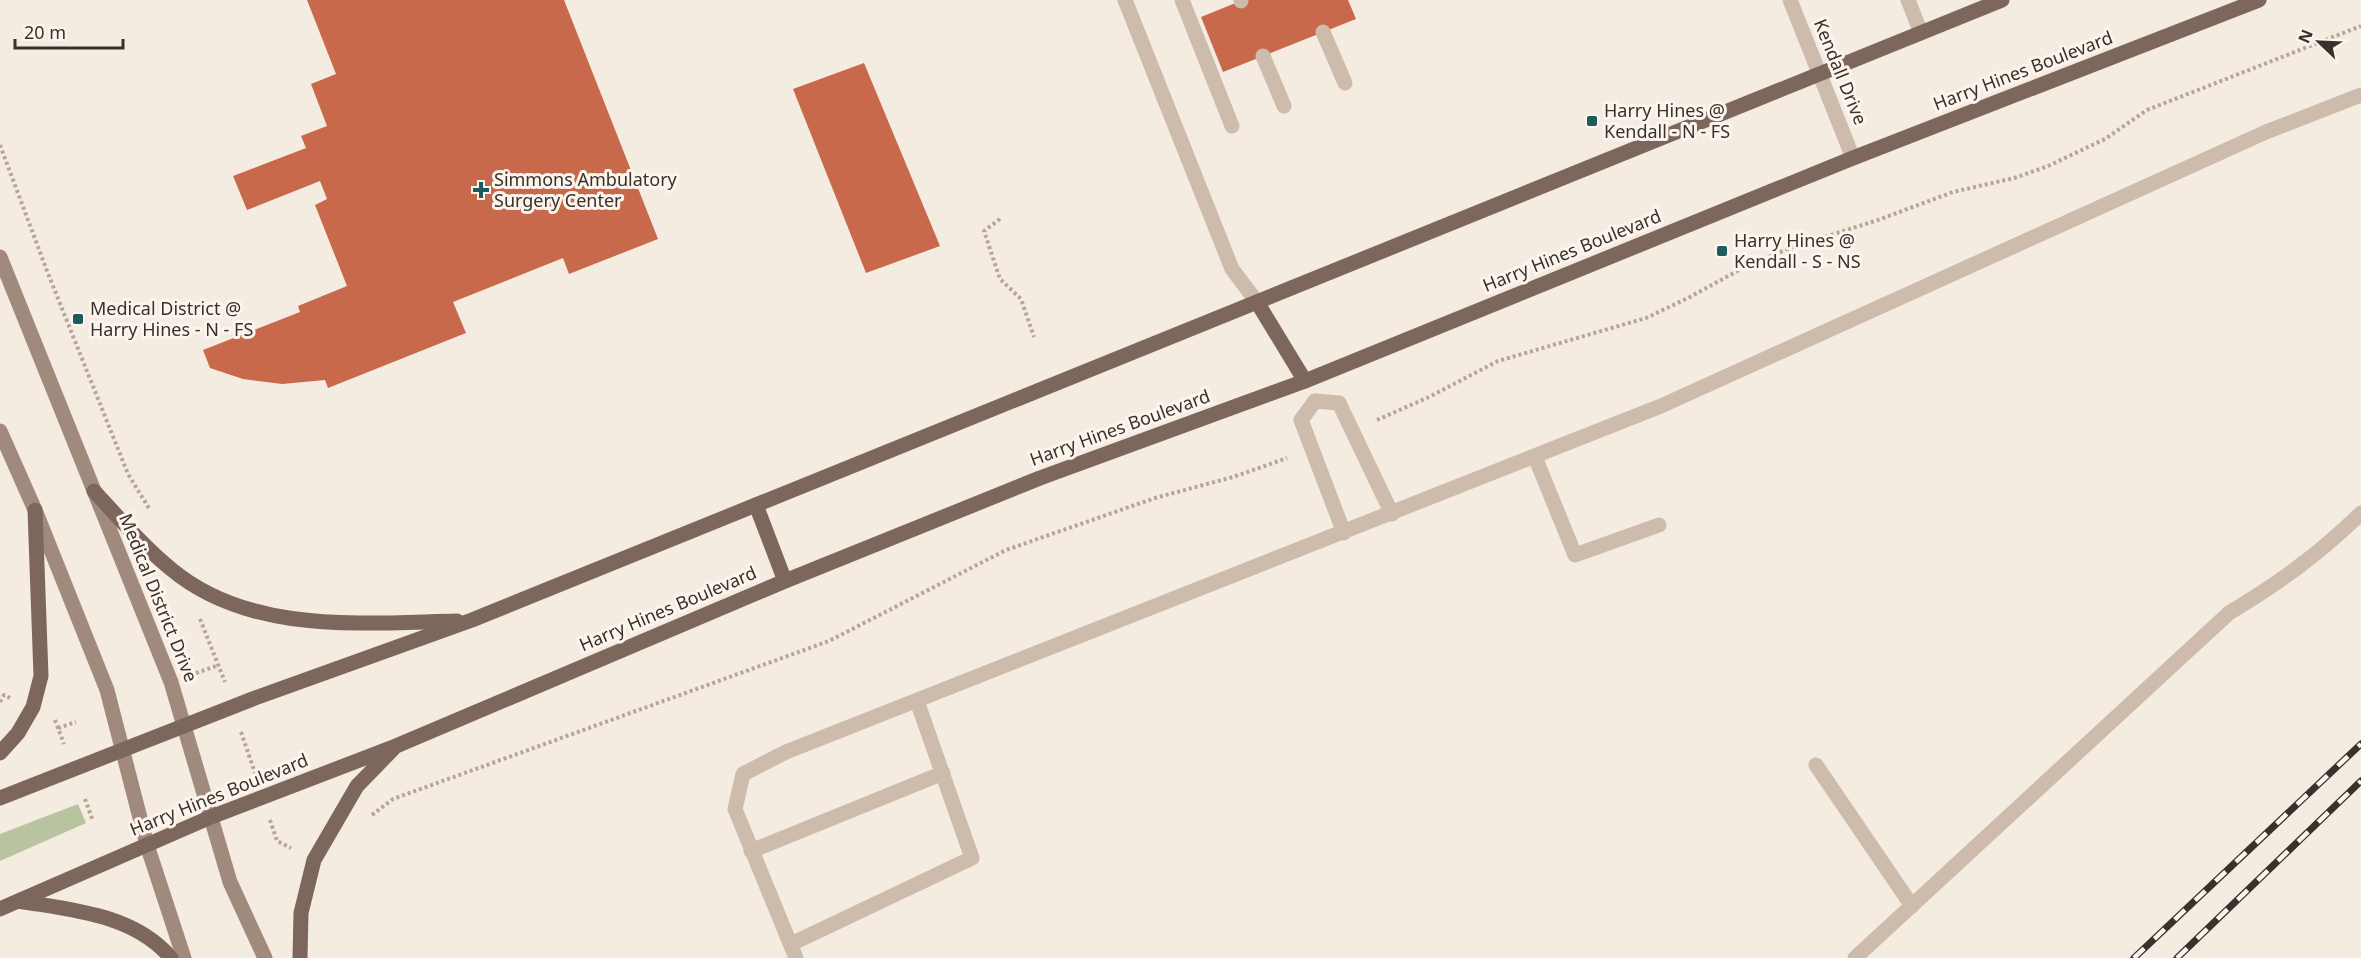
<svg xmlns="http://www.w3.org/2000/svg" width="2361" height="958" viewBox="0 0 2361 958" font-family="'Noto Sans',sans-serif">
	<style>
		.green { fill: #b8c4a0 }
		.building { fill: #c8694b }
		.lines { fill: none; stroke-linecap: round; stroke-linejoin: round }
		.path { stroke: #b9a596; stroke-width: 4; stroke-dasharray: 3 3; stroke-linecap: butt }
		.lane { stroke: #cdbbac; stroke-width: 15 }
		.street { stroke: #cdbbac; stroke-width: 15 }
		.secondary { stroke: #a18a7d; stroke-width: 15 }
		.primary { stroke: #7d675c; stroke-width: 15 }
		.rail-casing { stroke: #3b302b; stroke-width: 7 }
		.rail { stroke: #fbf5ee; stroke-width: 4.5; stroke-dasharray: 14; stroke-linecap: butt }
		.poi-dot { fill: #1f5a5e; stroke: #fbf5ee; stroke-width: 2 }
		.labels { text-anchor: middle; stroke-width: 6; stroke-linejoin: round; paint-order: stroke }
		.street-label { font-size: 18px; fill: #3b302b; stroke: #fbf5ee }
		.poi-label { font-size: 18px; fill: #3b302b; stroke: #fbf5ee; text-anchor: start }
	</style>
	<rect width="100%" height="100%" fill="#f4ebe1"/>
	<!-- green -->
	<polygon class="green" points="78,804 86,823 0,861 0,834"/>
	<!-- building -->
	<g class="building">
		<polygon points="307,0 564,0 658,239 569,274 563,258 453,302 466,333 328,388 325,380 282,384 243,379 210,368 203,350 300,312 298,306 347,286 315,205 327,199 320,181 247,210 233,176 306,148 301,136 327,126 311,84 336,74"/>
		<polygon points="1243,0 1348,0 1356,19 1223,72 1201,17"/>
		<polygon points="864,63 940,246 866,273 793,89"/>
	</g>
	<g class="lines">
		<!-- path -->
		<g class="path">
			<polyline points="0,145 47,271 128,474 150,510"/>
			<polyline points="1000,219 984,231 1000,279 1021,299 1034,337"/>
			<polyline points="1377,420 1429,397 1498,361 1646,318 1688,298 1741,269 1790,248 1878,220 1953,192 2014,178 2048,166 2105,139 2147,110 2361,26"/>
			<polyline points="200,619 225,682"/>
			<polyline points="196,673 219,665"/>
			<polyline points="0,702 4,695 10,698"/>
			<polyline points="55,720 64,744"/>
			<polyline points="58,728 76,722"/>
			<polyline points="241,732 255,773"/>
			<polyline points="85,799 93,821"/>
			<polyline points="372,815 393,799 829,641 1006,550 1155,498 1233,477 1287,458"/>
			<polyline points="270,820 277,841 291,848"/>
		</g>
		<!-- lane -->
		<g class="lane">
			<polyline points="1125,0 1232,269 1257,302"/>
			<polyline points="1182,0 1232,126"/>
			<polyline points="1241,0 1241,1"/>
			<polyline points="1908,0 1921,33"/>
			<polyline points="1323,32 1345,83"/>
			<polyline points="1263,56 1284,106"/>
			<polyline points="1315,401 1339,403 1392,514"/>
			<polyline points="1315,401 1301,420 1344,533"/>
			<polyline points="1535,457 1575,555 1659,525"/>
			<polyline points="1816,765 1912,906"/>
			<polyline points="751,851 943,773"/>
			<polyline points="791,944 972,858 917,701"/>
			<polyline points="796,958 735,809 743,774 786,752 1661,406 2266,132 2361,95"/>
			<path d="M1855 958 2229 613C2280 582 2318 555 2361 513"/>
		</g>
		<!-- street -->
		<polyline class="street" points="1790,0 1853,158"/>
		<!-- secondary -->
		<g class="secondary">
			<polyline points="0,257 171,682 230,882 265,958"/>
			<polyline points="0,431 35,510 107,690 147,845 184,958"/>
		</g>
		<!-- primary -->
		<g class="primary">
			<polyline points="1257,302 1305,381"/>
			<path d="M94 491C119 518 143 546 171 569 250 635 362 623 457 621"/>
			<polyline points="756,505 785,581"/>
			<polyline points="0,753 18,733 33,707 41,676 35,510"/>
			<polyline points="0,798 255,698 472,620 2002,0"/>
			<path d="M19 901C71 910 134 914 171 958"/>
			<polyline points="0,909 211,817 396,746 785,581 1040,478 1305,381 1853,158 2259,0"/>
			<polyline points="300,958 301,913 314,860 357,786 393,749"/>
		</g>
		<!-- rail casing -->
		<g class="rail-casing">
			<g id="rail">
				<polyline points="2134,958 2361,744"/>
				<polyline points="2177,958 2361,781"/>
			</g>
		</g>
		<!-- rail -->
		<use href="#rail" class="rail"/>
	</g>
	<!-- markers -->
	<g class="poi-dot">
		<rect x="1586" y="115" width="12" height="12" rx="3"/>
		<path d="M478 181h6v6h6v6h-6v6h-6v-6h-6v-6h6z"/>
		<rect x="1716" y="245" width="12" height="12" rx="3"/>
		<rect x="72" y="313" width="12" height="12" rx="3"/>
	</g>
	<g class="labels">
		<!-- street labels -->
		<g class="street-label">
			<text transform="translate(2023 71) rotate(-21)" y="6">Harry Hines Boulevard</text>
			<text transform="translate(1840 72) rotate(68)" y="6">Kendall Drive</text>
			<text transform="translate(1572 251) rotate(-22)" y="6">Harry Hines Boulevard</text>
			<text transform="translate(1120 428) rotate(-20)" y="6">Harry Hines Boulevard</text>
			<text transform="translate(158 598) rotate(68)" y="6">Medical District Drive</text>
			<text transform="translate(668 609) rotate(-23)" y="6">Harry Hines Boulevard</text>
			<text transform="translate(219 795) rotate(-22)" y="6">Harry Hines Boulevard</text>
		</g>
		<!-- poi labels -->
		<g class="poi-label">
			<text x="1604" y="117">Harry Hines @<tspan x="1604" dy="21">Kendall - N - FS</tspan></text>
			<text x="494" y="186">Simmons Ambulatory<tspan x="494" dy="21">Surgery Center</tspan></text>
			<text x="1734" y="247">Harry Hines @<tspan x="1734" dy="21">Kendall - S - NS</tspan></text>
			<text x="90" y="315">Medical District @<tspan x="90" dy="21">Harry Hines - N - FS</tspan></text>
		</g>
	</g>
	<!-- north arrow -->
	<g transform="translate(2319 42) rotate(293)" stroke="#fbf5ee" stroke-width="4.5" paint-order="stroke">
	<path d="M0-4.5L10 22L0 15L-10 22Z" fill="#3b302b"/>
	<text y="-9" font-size="16" font-weight="bold" text-anchor="middle" fill="#3b302b">N</text>
	</g>
	<!-- scale -->
	<path d="M15 39v9h108v-9" fill="none" stroke="#3b302b" stroke-width="3"/>
	<text x="24" y="39" font-size="18" fill="#3b302b" stroke="#fbf5ee" stroke-width="4.5" paint-order="stroke">20 m</text>
</svg>
